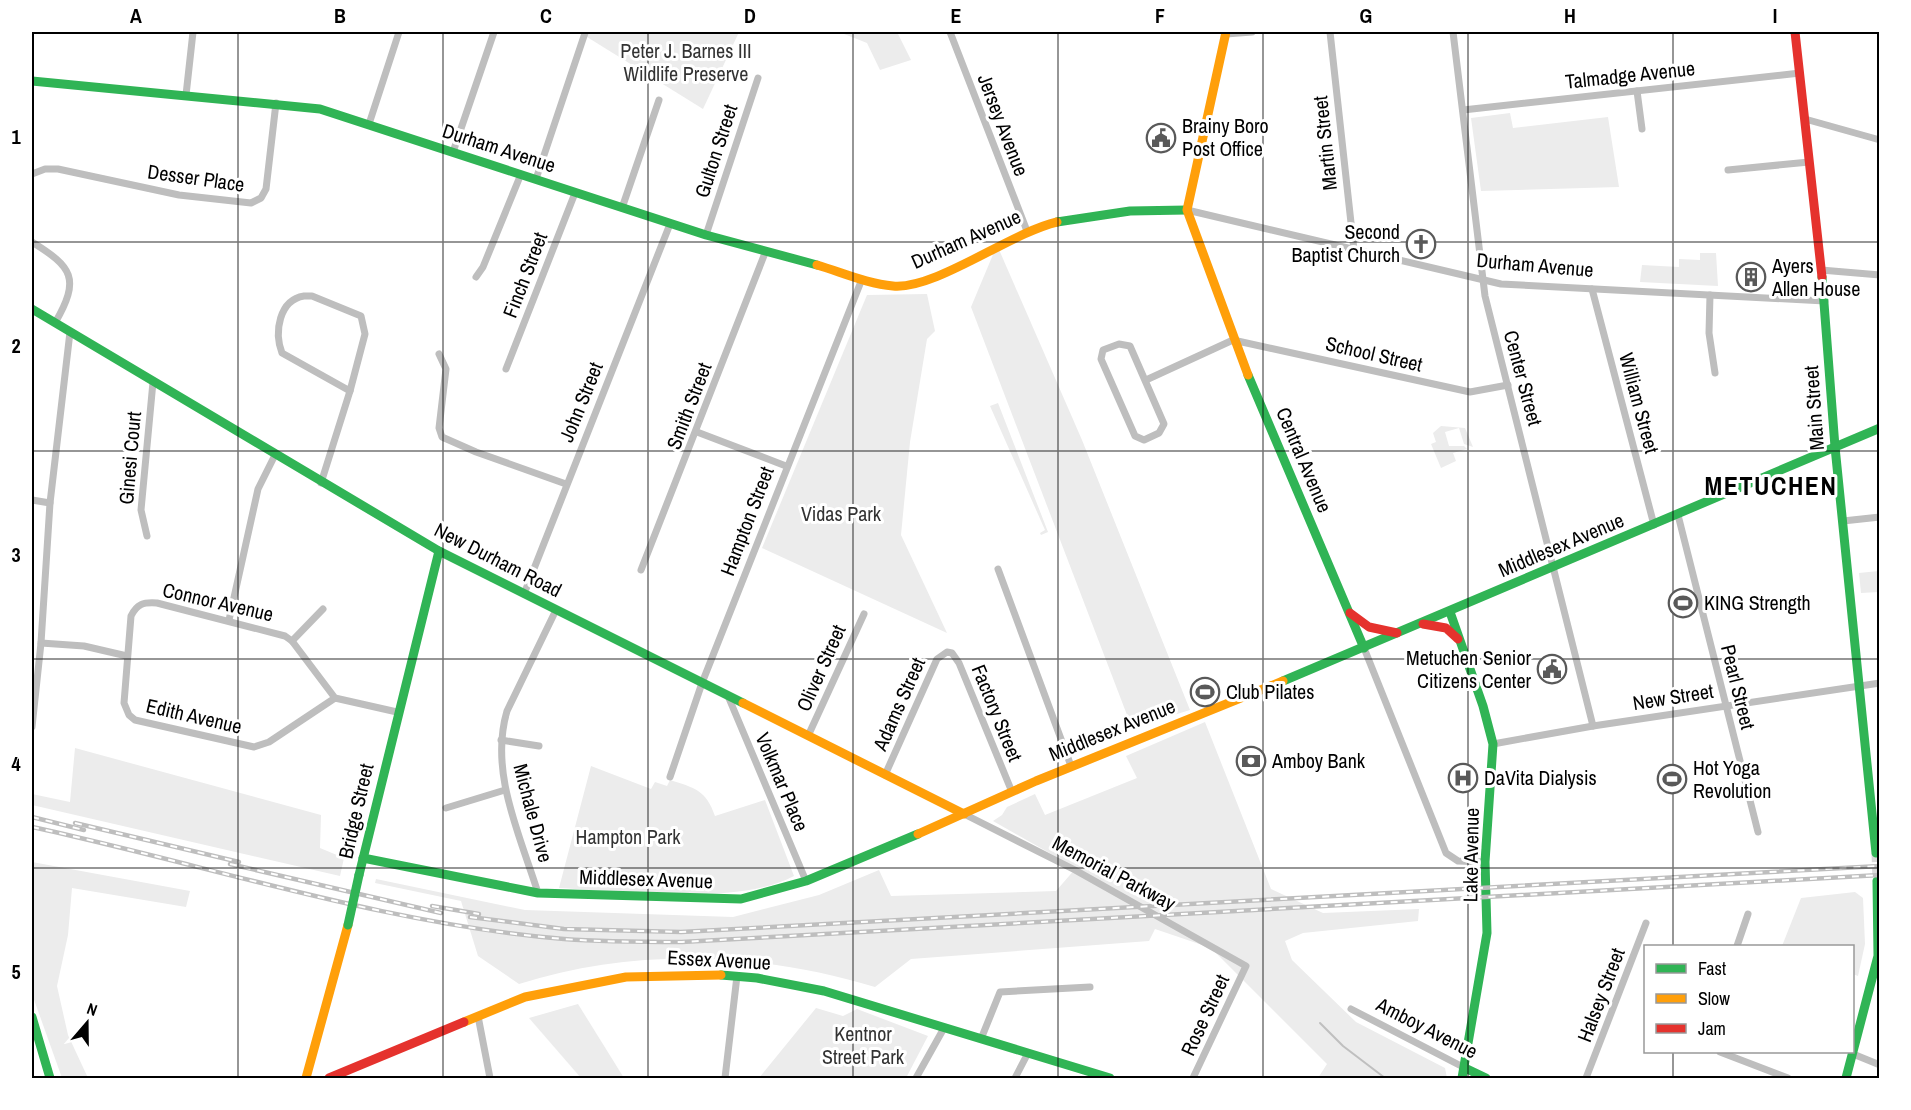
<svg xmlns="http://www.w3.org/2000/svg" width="1911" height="1110" viewBox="0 0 1911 1110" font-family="'Archivo Narrow',sans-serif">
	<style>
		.green { fill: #ececec }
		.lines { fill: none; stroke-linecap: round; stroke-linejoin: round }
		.stream { stroke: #bfbfbf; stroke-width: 2 }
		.secondary-tunnel { stroke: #d9d9d9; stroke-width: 9; stroke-dasharray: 9 4.5; stroke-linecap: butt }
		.street { stroke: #bebebe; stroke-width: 7 }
		.fast { stroke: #30b455; stroke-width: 9 }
		.slow { stroke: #ff9f0a; stroke-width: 9 }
		.jam { stroke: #e5322d; stroke-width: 9 }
		.rail-casing { stroke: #bebebe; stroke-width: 4.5 }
		.rail { stroke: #fff; stroke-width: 2; stroke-dasharray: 7; stroke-linecap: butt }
		.fast-bridge { stroke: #30b455; stroke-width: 9 }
		.grid { fill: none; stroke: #000; stroke-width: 1.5; stroke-opacity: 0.55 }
		.labels { text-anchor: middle; stroke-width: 6; stroke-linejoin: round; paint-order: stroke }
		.park-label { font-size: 20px; fill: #333; stroke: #fff }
		.street-label { font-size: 20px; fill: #000; stroke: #fff }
		.poi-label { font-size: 20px; fill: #000; stroke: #fff; text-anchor: start }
		.district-label { font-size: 26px; font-weight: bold; letter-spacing: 1.5px; fill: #000; stroke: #fff }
		.neatline { fill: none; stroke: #000; stroke-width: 2 }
		.grid-label { font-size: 20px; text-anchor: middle; font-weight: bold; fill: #000 }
	</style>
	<rect width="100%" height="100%" fill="#fff"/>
	<!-- green -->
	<g class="green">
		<polygon points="579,32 739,32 703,109"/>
		<polygon points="839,32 897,32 911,60 880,70 867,43"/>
		<polygon points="1510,113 1513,128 1608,117 1619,187 1481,191 1471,118"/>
		<polygon points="997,245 1082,440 1190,710 1132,728 971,307"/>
		<polygon points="1700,253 1716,253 1718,286 1640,282 1642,265 1679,267 1679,259 1700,260"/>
		<polygon points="927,294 935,331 927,339 910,442 901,535 947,633 762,548 867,295"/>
		<polygon points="998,403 1048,532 1041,535 1040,533 1045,530 990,406"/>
		<polygon points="1441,426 1465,428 1473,447 1464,444 1459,428 1445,432 1449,446 1464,446 1467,449 1453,453 1456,461 1441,468 1431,444 1436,442 1433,433"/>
		<polygon points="1879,571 1879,592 1861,593 1859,573"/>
		<path d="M1205 722 1271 889 1323 913 1419 909 1418 921 1303 933 1285 941 1292 960 1356 1022 1445 1068 1447 1078H1318L1327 1064 1211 948 1155 929 1149 941 911 959 875 987C759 952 635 947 519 984L478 956 461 901 375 883 376 879 525 910 733 917 819 895 879 870 891 896 1056 891 1076 868 993 821 1002 815 1007 807 1035 794 1045 815 1137 778 1126 756Z"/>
		<polygon points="75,748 321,815 320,848 344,858 340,876 32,805 32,794 70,802"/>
		<path d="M591 766 651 789 655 782 667 786 670 780C695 788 706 790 715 816L765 800 794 876C738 906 623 891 559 888Z"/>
		<polygon points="32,862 190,891 186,907 72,888 68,935 57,986 68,1035 88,1078 62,1078 32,994"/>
		<polygon points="1855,892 1863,898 1865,944 1858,976 1853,974 1852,946 1782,946 1801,898"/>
		<polygon points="578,1004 624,1078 581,1078 529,1018"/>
		<polygon points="816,1008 843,1016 857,1009 928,1036 906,1078 759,1078"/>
	</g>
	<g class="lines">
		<!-- stream -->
		<polyline class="stream" points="1320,1023 1343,1046 1385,1078"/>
		<!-- secondary-tunnel -->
		<polyline class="secondary-tunnel" points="1876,853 1877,881"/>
		<!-- street -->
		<g class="street">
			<polyline points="950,32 1027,231"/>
			<polyline points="1330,32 1354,250"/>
			<polyline points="1453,32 1485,296 1593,726"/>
			<polyline points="1226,34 1252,32"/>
			<polyline points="1637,91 1642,129"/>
			<polyline points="186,95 193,32"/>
			<polyline points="1463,110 1800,73"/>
			<polyline points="1805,119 1880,140"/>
			<polyline points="369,124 399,32"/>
			<polyline points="453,152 494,32"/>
			<polyline points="1728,170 1809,162"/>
			<polyline points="32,174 45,169 58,169 179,195 251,203 261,198 266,189 276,103"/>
			<polyline points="536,179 585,33"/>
			<polyline points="622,208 659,100"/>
			<polyline points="1187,210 1501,284 1825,301"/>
			<polyline points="706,235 758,78"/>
			<path d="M32 242C72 267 81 278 55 323"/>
			<polyline points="1821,270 1880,275"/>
			<polyline points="476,277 483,267 521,174"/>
			<polyline points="1592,289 1654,525"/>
			<polyline points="1710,295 1709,333 1715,373"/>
			<path d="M304 296H312L361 316 365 334 350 391 282 353C274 332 279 300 304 296Z"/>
			<polygon points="1119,344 1130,346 1164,424 1159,433 1144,440 1135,436 1101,359 1103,350"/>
			<polyline points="439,354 446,369 439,428 442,437 476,452 566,484"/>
			<polyline points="506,369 575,193"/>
			<polyline points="1146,380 1233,340 1470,392 1508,385"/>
			<polyline points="697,432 786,466"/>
			<polyline points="321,483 350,391"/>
			<polyline points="32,500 50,503"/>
			<polyline points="1678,515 1758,832"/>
			<polyline points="1843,521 1880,517"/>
			<polyline points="147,536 141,510 153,382"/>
			<polyline points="998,569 1071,766"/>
			<polyline points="641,570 765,253"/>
			<polyline points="524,594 670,224"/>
			<polyline points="229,620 258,489 275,455"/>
			<polyline points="292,641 323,609"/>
			<polyline points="41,643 84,646 127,656"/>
			<polyline points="1364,648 1446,853 1458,861 1485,862"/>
			<polyline points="728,696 806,881"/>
			<path d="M335 698 269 742 254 747 135 720 129 715 124 703 131 616C137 604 143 602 157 603L285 636 292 641 335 698 397 712"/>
			<polyline points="32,727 41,643 50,503 70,332"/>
			<polyline points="808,736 864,614"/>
			<polyline points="501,740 539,746"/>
			<polyline points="1493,744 1593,726 1880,683"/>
			<polyline points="885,775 937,659 947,652 952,653 959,663 1012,792"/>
			<polyline points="670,777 702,683 862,279"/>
			<polyline points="446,808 505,790"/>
			<polyline points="964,814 1075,870 1246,966 1193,1078"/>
			<path d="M538 893C520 835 489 772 507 711L556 610"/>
			<polyline points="1737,946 1748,914"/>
			<polyline points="1351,1009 1465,1068"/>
			<polyline points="478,1016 490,1078"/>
			<polyline points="981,1039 1000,992 1090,987"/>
			<polyline points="1720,1052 1788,1078"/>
			<polyline points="1853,1054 1880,1065"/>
			<polyline points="725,1078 737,976"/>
			<polyline points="916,1078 944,1028"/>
			<polyline points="1015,1078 1028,1053"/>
			<polyline points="1586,1078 1646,923"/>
		</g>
		<!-- fast -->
		<g class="fast">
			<polyline points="32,81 320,109 706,235 817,265"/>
			<polyline points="1057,222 1130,211 1187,210"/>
			<polyline points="1822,277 1835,447 1876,853"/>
			<polyline points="32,309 439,551 743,703"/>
			<polyline points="1248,375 1364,648"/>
			<polyline points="1450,612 1483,706 1493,744 1485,862 1487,933 1462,1078"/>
			<polyline points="1283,681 1880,428"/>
			<polyline points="363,858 538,893 741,899 806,881 918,834"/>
			<polyline points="359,875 439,551"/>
			<polyline points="721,975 757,978 824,991 1110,1078"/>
			<polyline points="32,1017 50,1078"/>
			<polyline points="1465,1068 1486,1078"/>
			<polyline points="1846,1078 1878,956 1877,881"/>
		</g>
		<!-- slow -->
		<g class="slow">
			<polyline points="1226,32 1187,210 1248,375"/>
			<path d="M817 265C841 272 868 284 893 286 935 290 1010 233 1057 222"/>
			<polyline points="743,703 964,814"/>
			<polyline points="918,834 1036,781 1283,681"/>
			<polyline points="464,1022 525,997 626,977 721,975"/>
			<polyline points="306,1078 348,925"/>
		</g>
		<!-- jam -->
		<g class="jam">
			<polyline points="1795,32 1822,277"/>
			<polyline points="1350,613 1369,627 1397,633"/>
			<polyline points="1423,624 1446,628 1458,639"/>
			<polyline points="329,1078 464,1022"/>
		</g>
		<!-- rail casing -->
		<g class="rail-casing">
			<g id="rail">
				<polyline points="32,817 84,830"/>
				<polyline points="75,823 239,862"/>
				<path d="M32 827C208 865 383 924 564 939 603 942 642 942 682 942L1880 875"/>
				<polyline points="230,864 441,913"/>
				<polyline points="432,906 479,914"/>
				<polyline points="470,917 564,929 681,932 1880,866"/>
			</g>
		</g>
		<!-- rail -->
		<use href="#rail" class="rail"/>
		<!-- fast-bridge -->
		<polyline class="fast-bridge" points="348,925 359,875"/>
	</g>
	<!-- grid -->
	<path class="grid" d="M238 32V1078M443 32V1078M648 32V1078M853 32V1078M1058 32V1078M1263 32V1078M1468 32V1078M1673 32V946M32 242H1880M32 451H1880M32 659H1880M32 868H1880M1673 1052V1078"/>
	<!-- icons -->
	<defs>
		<g id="civic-ring" transform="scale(1.5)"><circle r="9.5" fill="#fff" stroke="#595959" stroke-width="1.5"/><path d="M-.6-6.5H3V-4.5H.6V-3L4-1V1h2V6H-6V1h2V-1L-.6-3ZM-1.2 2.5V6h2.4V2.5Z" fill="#595959"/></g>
		<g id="church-ring" transform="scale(1.5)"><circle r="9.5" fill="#fff" stroke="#595959" stroke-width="1.5"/><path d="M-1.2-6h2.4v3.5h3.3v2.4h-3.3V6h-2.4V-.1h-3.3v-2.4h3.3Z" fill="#595959"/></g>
		<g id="building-ring" transform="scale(1.5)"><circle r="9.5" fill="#fff" stroke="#595959" stroke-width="1.5"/><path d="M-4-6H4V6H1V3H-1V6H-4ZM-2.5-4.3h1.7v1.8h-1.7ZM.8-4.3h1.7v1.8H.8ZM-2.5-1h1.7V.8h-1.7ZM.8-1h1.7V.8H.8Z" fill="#595959"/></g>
		<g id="stadium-ring" transform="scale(1.5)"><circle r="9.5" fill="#fff" stroke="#595959" stroke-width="1.5"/><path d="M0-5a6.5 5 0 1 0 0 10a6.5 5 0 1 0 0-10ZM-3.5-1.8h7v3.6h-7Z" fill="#595959"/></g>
		<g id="bank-ring" transform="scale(1.5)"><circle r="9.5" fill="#fff" stroke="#595959" stroke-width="1.5"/><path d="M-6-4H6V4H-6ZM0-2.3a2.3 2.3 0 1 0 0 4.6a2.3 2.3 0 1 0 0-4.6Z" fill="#595959"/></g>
		<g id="hospital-ring" transform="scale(1.5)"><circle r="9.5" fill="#fff" stroke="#595959" stroke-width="1.5"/><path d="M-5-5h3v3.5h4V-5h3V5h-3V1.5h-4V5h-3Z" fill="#595959"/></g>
	</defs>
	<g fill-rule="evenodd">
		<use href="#civic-ring" x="1161" y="138"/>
		<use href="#church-ring" x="1421" y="244"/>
		<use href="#building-ring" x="1751" y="277"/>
		<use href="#stadium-ring" x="1683" y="603"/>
		<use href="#civic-ring" x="1552" y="669"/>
		<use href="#stadium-ring" x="1205" y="692"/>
		<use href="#bank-ring" x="1251" y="761"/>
		<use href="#hospital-ring" x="1463" y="778"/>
		<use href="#stadium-ring" x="1672" y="779"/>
	</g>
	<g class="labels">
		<!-- park labels -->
		<g class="park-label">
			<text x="686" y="58">Peter J. Barnes III<tspan x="686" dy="23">Wildlife Preserve</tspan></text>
			<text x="841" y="521">Vidas Park</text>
			<text x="628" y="844">Hampton Park</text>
			<text x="863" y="1041">Kentnor<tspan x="863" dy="23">Street Park</tspan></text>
		</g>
		<!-- street labels -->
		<g class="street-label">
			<text transform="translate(1630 75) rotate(-6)" y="7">Talmadge Avenue</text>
			<text transform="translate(1003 125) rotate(69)" y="7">Jersey Avenue</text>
			<text transform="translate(1325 143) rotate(-96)" y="7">Martin Street</text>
			<text transform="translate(499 148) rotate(18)" y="7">Durham Avenue</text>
			<text transform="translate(716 151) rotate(-72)" y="7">Gulton Street</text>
			<text transform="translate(196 178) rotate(8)" y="7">Desser Place</text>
			<text transform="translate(966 239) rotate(-24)" y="7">Durham Avenue</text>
			<text transform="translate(1535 265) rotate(5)" y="7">Durham Avenue</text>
			<text transform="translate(525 275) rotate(-69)" y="7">Finch Street</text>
			<text transform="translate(1374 354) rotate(13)" y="7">School Street</text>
			<text transform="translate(1523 378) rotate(75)" y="7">Center Street</text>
			<text transform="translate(581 402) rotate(-68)" y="7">John Street</text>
			<text transform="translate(1639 403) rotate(75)" y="7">William Street</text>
			<text transform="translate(689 406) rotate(-69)" y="7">Smith Street</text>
			<text transform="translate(1814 408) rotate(-94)" y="7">Main Street</text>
			<text transform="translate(130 458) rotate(-85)" y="7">Ginesi Court</text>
			<text transform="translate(1304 460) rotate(67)" y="7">Central Avenue</text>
			<text transform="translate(747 521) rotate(-69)" y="7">Hampton Street</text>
			<text transform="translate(1561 545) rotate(-23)" y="7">Middlesex Avenue</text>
			<text transform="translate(498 560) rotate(27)" y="7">New Durham Road</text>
			<text transform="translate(218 602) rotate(13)" y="7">Connor Avenue</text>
			<text transform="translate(821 668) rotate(-66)" y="7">Oliver Street</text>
			<text transform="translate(1738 687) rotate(76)" y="7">Pearl Street</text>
			<text transform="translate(1673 697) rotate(-9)" y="7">New Street</text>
			<text transform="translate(899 704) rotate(-66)" y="7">Adams Street</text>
			<text transform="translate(997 713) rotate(68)" y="7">Factory Street</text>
			<text transform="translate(194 716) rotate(13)" y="7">Edith Avenue</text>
			<text transform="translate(1112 730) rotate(-22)" y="7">Middlesex Avenue</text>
			<text transform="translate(782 782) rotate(67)" y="7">Volkmar Place</text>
			<text transform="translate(356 811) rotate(-77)" y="7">Bridge Street</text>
			<text transform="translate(533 813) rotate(75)" y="7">Michale Drive</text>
			<text transform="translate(1471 855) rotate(-89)" y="7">Lake Avenue</text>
			<text transform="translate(1114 873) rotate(28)" y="7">Memorial Parkway</text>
			<text transform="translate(646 879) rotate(2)" y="7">Middlesex Avenue</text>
			<text transform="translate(719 960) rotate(3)" y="7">Essex Avenue</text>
			<text transform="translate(1601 995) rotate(-69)" y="7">Halsey Street</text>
			<text transform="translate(1205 1015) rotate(-65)" y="7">Rose Street</text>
			<text transform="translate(1427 1028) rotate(27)" y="7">Amboy Avenue</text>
		</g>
		<!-- poi labels -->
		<g class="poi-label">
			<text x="1182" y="133">Brainy Boro<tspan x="1182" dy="23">Post Office</tspan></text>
			<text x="1400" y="239" text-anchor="end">Second<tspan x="1400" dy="23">Baptist Church</tspan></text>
			<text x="1772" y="273">Ayers<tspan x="1772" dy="23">Allen House</tspan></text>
			<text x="1704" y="610">KING Strength</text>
			<text x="1531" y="665" text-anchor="end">Metuchen Senior<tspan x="1531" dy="23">Citizens Center</tspan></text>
			<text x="1226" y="699">Club Pilates</text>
			<text x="1272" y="768">Amboy Bank</text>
			<text x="1693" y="775">Hot Yoga<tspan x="1693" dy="23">Revolution</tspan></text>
			<text x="1484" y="785">DaVita Dialysis</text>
		</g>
		<!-- district labels -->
		<g class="district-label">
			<text x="1771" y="495">METUCHEN</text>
		</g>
	</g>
	<!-- border -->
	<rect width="1911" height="1110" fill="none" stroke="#ffffff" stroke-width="66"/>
	<!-- legend -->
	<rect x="1644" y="945" width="210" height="108" fill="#ffffff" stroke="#999999" stroke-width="1.5"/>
	<rect x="1656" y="964" width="30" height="9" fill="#30b455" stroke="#999999" stroke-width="1.5"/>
	<text x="1698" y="975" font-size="18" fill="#000000">Fast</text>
	<rect x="1656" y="994" width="30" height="9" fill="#ff9f0a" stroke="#999999" stroke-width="1.5"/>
	<text x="1698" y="1005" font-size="18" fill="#000000">Slow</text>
	<rect x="1656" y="1024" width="30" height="9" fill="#e5322d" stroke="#999999" stroke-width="1.5"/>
	<text x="1698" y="1035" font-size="18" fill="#000000">Jam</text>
	<!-- north arrow -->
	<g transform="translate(87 1023) rotate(20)" stroke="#ffffff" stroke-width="4.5" paint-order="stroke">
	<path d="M0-4.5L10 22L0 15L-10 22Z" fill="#000000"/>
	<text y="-9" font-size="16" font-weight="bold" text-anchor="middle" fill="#000000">N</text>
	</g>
	<rect x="33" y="33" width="1845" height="1044" class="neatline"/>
	<g class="grid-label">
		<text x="136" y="23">A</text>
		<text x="340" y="23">B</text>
		<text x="546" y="23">C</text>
		<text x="750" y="23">D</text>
		<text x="956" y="23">E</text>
		<text x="1160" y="23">F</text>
		<text x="1366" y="23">G</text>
		<text x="1570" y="23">H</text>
		<text x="1775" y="23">I</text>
		<text x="16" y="144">1</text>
		<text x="16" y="353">2</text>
		<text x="16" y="562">3</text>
		<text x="16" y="771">4</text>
		<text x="16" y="979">5</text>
	</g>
</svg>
